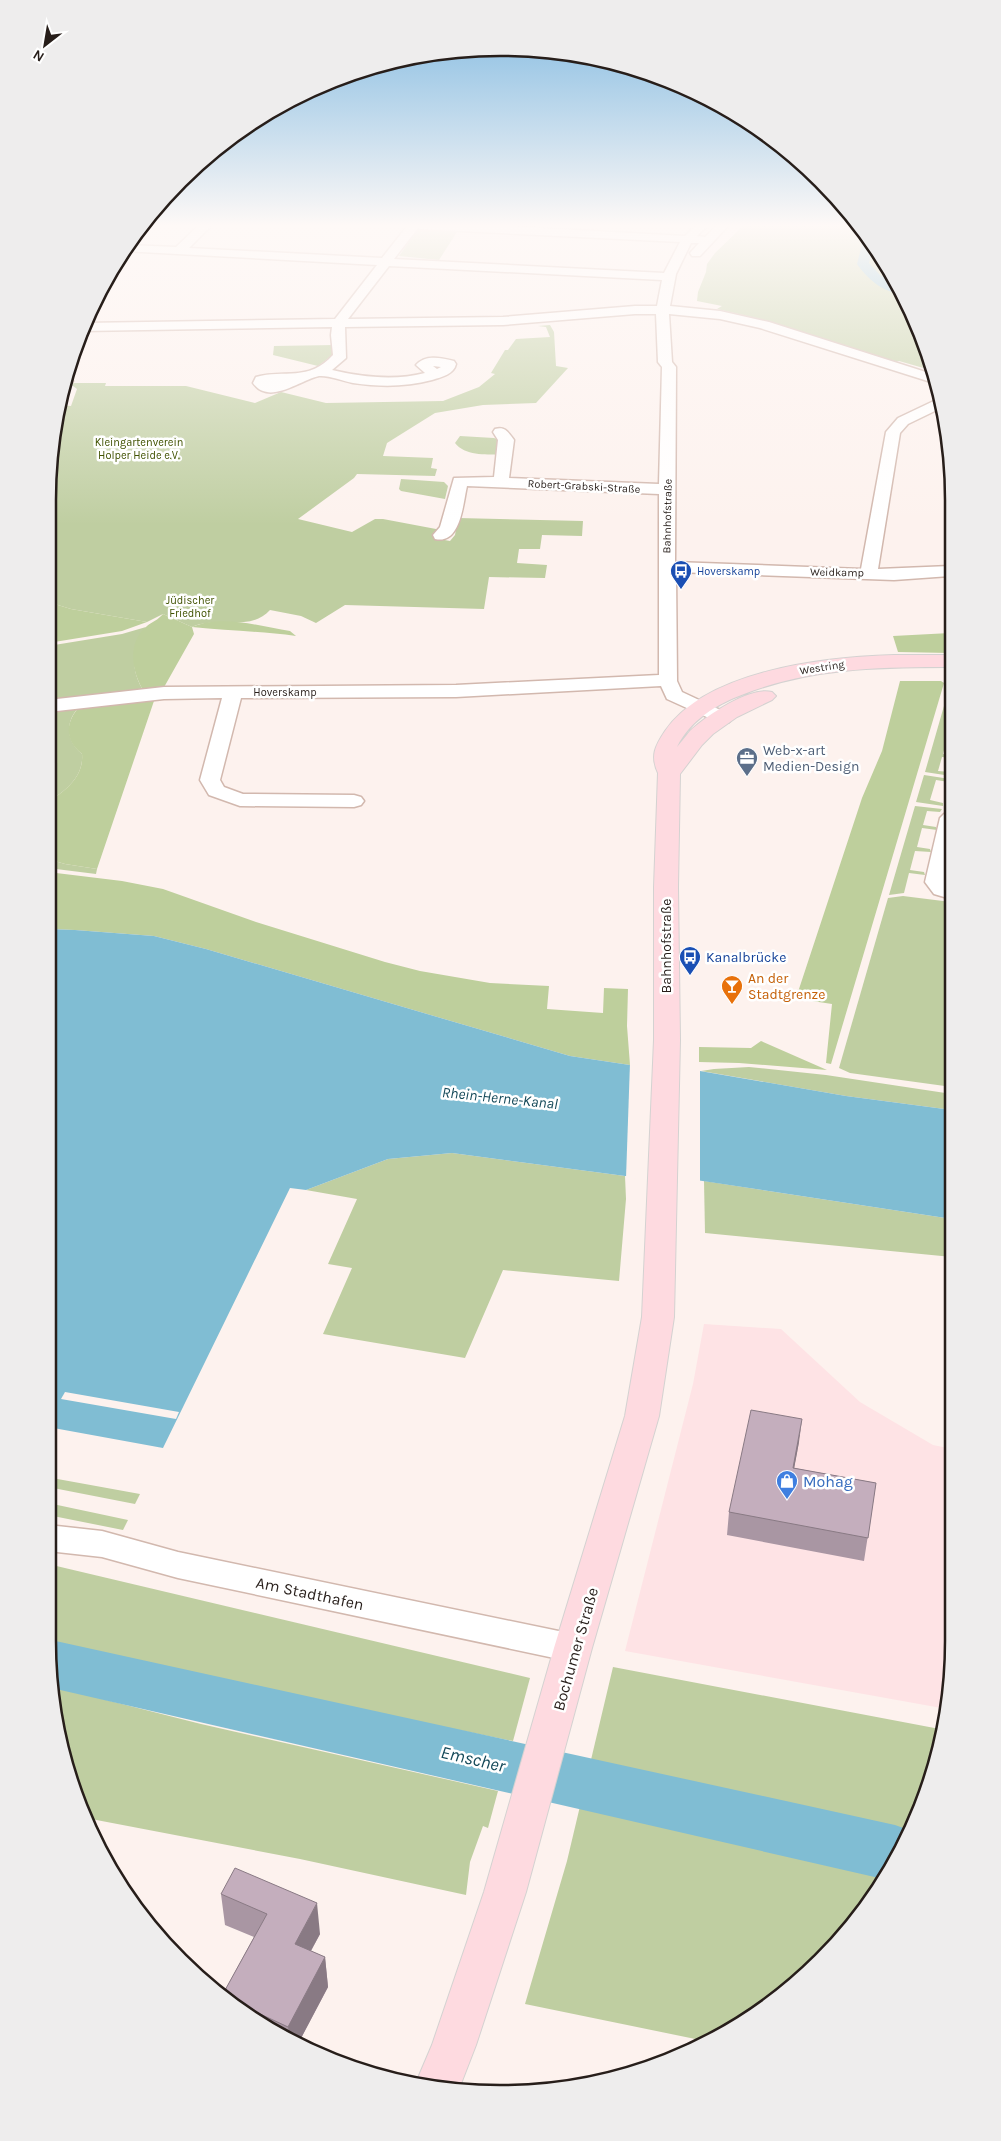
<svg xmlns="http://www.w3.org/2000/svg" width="1001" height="2141" viewBox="0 0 1001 2141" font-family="Karla,sans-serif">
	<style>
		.commercial { fill: #fee3e5 }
		.green { fill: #bfcea1 }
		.forest { fill: #becf9c }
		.water { fill: #80bdd3 }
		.pier { fill: #fdf2ee }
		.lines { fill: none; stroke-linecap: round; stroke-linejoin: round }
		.canal { fill: #80bdd3; fill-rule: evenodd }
		.river { fill: #80bdd3; fill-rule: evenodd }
		.minor-casing { stroke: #d2b8ae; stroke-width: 3 }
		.major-casing { stroke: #d4d2d1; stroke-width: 2 }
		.minor { fill: #fff; fill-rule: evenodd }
		.major { fill: #fedae0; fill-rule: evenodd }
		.wall { fill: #a996a3 }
		.shaded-wall { fill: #897a84 }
		.building { fill: #c4aebd; stroke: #897a84 }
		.labels { text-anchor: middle; stroke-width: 5; stroke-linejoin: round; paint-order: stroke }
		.far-park-label { font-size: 11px; fill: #405200; stroke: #fff }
		.far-street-label { font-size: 11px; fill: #271e1a; stroke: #fff }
		.far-transit-label { font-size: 11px; fill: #164399; stroke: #fff; text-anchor: start }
		.service-label { font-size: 14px; fill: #4e5e75; stroke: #fff; text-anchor: start }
		.street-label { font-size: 14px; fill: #271e1a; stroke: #fff }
		.transit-label { font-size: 14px; fill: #164399; stroke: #fff; text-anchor: start }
		.food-label { font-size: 14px; fill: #c56008; stroke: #fff; text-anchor: start }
		.water-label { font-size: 15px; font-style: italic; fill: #134858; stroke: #fff }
		.near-shop-label { font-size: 16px; fill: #366cbe; stroke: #fff; text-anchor: start }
		.near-street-label { font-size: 16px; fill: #271e1a; stroke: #fff }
		.near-water-label { font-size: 18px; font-style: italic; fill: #134858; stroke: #fff }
		.rim { fill: none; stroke: #271e1a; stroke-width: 2.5 }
	</style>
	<rect width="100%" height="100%" fill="#fdf2ee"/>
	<!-- commercial -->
	<polygon class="commercial" points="704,1324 781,1329 860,1402 933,1445 953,1449 953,1641 947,1709 625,1651 693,1384"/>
	<!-- green -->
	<g class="green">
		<polygon points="744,225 860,225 919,327 932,375 922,372 927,369 899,361 892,363 760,319 717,309 722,306 697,301 698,292 706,272 707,264 715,253"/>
		<polygon points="418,229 451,230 457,232 439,260 399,256"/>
		<path d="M550 325 554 332 556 366 568 368 536 403 483 405 435 413 387 443 383 456 433 458 431 468 437 469 435 476 357 474 354 478 298 519 352 532 375 519H383L436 529H439L434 538 450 541 455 535 458 518 583 521 582 536 542 535 540 549H519L517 563 547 565 545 578 489 577 484 609 345 605 316 623 301 616 270 610C251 632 216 616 192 627L163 614 147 622 71 609 48 602V500L56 412 58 405 71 406 77 389 73 386 68 385 70 383H106L105 386H186L255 403 281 392 326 403 443 401 479 387 495 374 491 373 505 350H508L516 339 550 337 546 327 538 326Z"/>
		<polygon points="334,345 333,355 318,366 273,355 274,346"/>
		<path d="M460 436 494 438 499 440 500 455C485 454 465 456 455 443Z"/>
		<polygon points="401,479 444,482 448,486 445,499 401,491 399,489"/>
		<path d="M146 627C131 648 130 671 145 693L48 704V646L122 634Z"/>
		<polygon points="950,685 949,732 951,735 948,735 943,754 951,755 951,758 942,757 938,771 951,772 951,776 925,772"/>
		<path d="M81 705C65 720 65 740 82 754 84 777 65 791 48 802V708Z"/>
		<polygon points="924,775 950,779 949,782 936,780 930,800 943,803 943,806 916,802"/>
		<polygon points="915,806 942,809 940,812 927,811 923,825 936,827 937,830 922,828 917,847 930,849 931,852 915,851 910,870 924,872 925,875 909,873 904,893 889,895"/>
		<polygon points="48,859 65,864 97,869 96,874 48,868"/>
		<polygon points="903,896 951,902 952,1087 850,1073 839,1068 888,898"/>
		<polygon points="749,1067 826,1075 952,1094 952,1110 846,1096 701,1071 714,1069"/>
		<polygon points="452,1153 625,1176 626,1199 619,1281 503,1270 465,1358 323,1334 352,1268 328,1264 357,1199 306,1190 388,1159"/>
		<polygon points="704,1181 952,1219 952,1257 705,1233"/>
		<polygon points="52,1478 140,1494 135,1504 48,1487"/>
		<polygon points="48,1503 128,1520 123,1530 48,1515"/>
		<polygon points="48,1564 530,1678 513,1741 342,1706 48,1641"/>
		<polygon points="613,1667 945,1730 919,1814 841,1939 727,2033 705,2041 525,2004 567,1861"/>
		<polygon points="55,1687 201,1724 498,1791 488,1828 483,1826 470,1862 466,1895 300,1859 86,1818 72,1786"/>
	</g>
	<!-- forest -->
	<g class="forest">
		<polygon points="48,602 71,609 147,622 122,631 48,643"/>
		<path d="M163 614 192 627C221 614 259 626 290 631L296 636C261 631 227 631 192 627L194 634 163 689 145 693C132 674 126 643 147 626 152 622 158 620 163 614Z"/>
		<polygon points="950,633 950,653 898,652 893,636"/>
		<polygon points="900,681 941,681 944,683 831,1064 826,1063 832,1004 812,1001 812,992 798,992 862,798 882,751"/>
		<path d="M155 698 97 869 65 864 48 859V802C65 791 84 777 82 754 64 740 65 721 81 705Z"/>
		<polygon points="48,872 122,881 163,889 256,922 385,962 420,971 490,983 549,986 547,1009 603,1013 604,988 628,989 627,1026 630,1065 570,1056 206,949 154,936 75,930 48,929"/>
		<polygon points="761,1041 827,1070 739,1063 699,1062 699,1047 751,1048"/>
	</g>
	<!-- water -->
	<polygon class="water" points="48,929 75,930 154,936 206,949 570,1056 630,1065 700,1071 846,1096 952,1110 952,1219 696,1180 625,1176 452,1153 388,1159 306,1190 290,1188 163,1448 48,1427"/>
	<!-- pier -->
	<g class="pier">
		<polygon points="630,1063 700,1068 700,1183 626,1178"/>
		<polygon points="65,1392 179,1412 176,1419 61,1399"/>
	</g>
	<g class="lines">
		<!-- canal -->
		<path class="canal" d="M864 236H866L873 248 869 263 880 275 893 282 900 293C883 293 866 277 857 264Z"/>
		<!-- river -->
		<polygon class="river" points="51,1640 895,1825 909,1830 879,1878 56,1689 48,1641"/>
		<!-- minor casing -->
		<g class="minor-casing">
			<g id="minor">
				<path d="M199 225H212L189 248 382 258 408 225H483L685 236 696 225H708L697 236 705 237 717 225H729L700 256H692L690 253 699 243H691L676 274 670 306 720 311 769 322 932 374 934 383 760 328 720 319 669 314 672 362 676 367 675 562 861 569 886 432 898 418 938 399 941 408 908 424 900 433 878 569 950 566V576L894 580 676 572 677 681 682 692 729 714 732 718 729 722 722 724 667 699 661 686 456 697 241 698 220 780 224 787 243 794 354 795 361 797 364 801 361 805 354 807 240 806 209 795 200 780 222 698 164 699 48 712V700L164 687 456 685 659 675V494L467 486C463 503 461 545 435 539L433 535 440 527 454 478 494 477 498 440 493 432 495 429C505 426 508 432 514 440L509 478 659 484 662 367 658 362 656 314H635L503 325 345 327 346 358 332 370C362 377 394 381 425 373L416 365C426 354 441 358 454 361L456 364C454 374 442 377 432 380 406 387 380 387 353 383 343 381 328 375 319 376 300 380 269 406 253 383L256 377C284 369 309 382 333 355L331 335 332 327 81 331 84 323 335 319 377 265 123 251 127 245 176 247ZM418 228 420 229 680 242 664 273 394 259ZM389 266 662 280 657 306H635L503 317 348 319ZM433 366 441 367 437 369Z"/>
				<polygon points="67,377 73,381 70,386 65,387"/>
				<polygon points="951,812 951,865 947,881 951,885 951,899 934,894 925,882 940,818 944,814"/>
				<polygon points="48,1525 102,1531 178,1552 573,1634 585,1638 590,1648 585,1658 573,1662 178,1578 102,1557 48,1551"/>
			</g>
		</g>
		<!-- major casing -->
		<g class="major-casing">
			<path id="major" d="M894 655H950V667C879 667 811 668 744 694 717 704 690 720 677 747 678 746 686 736 690 731 706 716 750 686 772 692L776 696 772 700 737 717 713 734 702 745 680 774 678 887 680 1040 674 1317 659 1416 592 1648 526 1892 476 2045 459 2089 415 2085 432 2045 484 1892 554 1648 625 1416 642 1317 654 1040V887L658 773C650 756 655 746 665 731 707 670 825 657 894 655Z"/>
		</g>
		<!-- minor -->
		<use href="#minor" class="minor"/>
		<!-- major -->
		<use href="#major" class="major"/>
	</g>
	<!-- wall -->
	<g class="wall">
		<polygon points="799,1442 794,1468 876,1483 864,1561 727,1535 729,1512"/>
		<polygon points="221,1894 320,1934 311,1951 325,1957 328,1987 299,2042 274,2033 224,1992 254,1937 225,1925"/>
	</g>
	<!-- shaded-wall -->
	<g class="shaded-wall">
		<polygon points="802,1419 799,1442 790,1491 793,1468"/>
		<polygon points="317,1903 320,1934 298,1974 295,1944"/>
		<polygon points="325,1957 328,1987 299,2042 290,2039 288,2027"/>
	</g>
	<!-- building -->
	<g class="building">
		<polygon points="751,1410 802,1419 793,1468 876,1483 868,1538 729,1512"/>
		<polygon points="235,1868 317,1903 295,1944 325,1957 288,2027 243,2006 243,2007 224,1992 267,1914 221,1894"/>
	</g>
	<!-- sky -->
	<linearGradient id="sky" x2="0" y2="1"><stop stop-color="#7eb8e0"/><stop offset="0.43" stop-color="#fef9f7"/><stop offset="1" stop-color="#fef9f7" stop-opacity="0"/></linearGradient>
	<rect width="1001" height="525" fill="url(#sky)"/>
	<!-- icons -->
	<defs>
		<g id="bus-pin" transform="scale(1.125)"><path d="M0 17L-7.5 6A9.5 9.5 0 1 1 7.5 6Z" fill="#1a4fb4" stroke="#fff"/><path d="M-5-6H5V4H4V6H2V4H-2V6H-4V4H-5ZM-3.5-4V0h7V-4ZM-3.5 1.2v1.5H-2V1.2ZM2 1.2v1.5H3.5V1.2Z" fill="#fff"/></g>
		<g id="office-pin" transform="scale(1.125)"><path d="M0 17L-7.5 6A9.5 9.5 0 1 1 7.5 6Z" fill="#5c6f8a" stroke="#fff"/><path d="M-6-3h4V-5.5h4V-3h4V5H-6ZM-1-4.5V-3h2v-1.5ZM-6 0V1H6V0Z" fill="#fff"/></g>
		<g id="bar-pin" transform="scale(1.125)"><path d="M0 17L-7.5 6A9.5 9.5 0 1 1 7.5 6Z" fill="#e8710a" stroke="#fff"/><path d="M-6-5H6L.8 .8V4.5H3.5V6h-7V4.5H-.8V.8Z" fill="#fff"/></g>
		<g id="shop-pin" transform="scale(1.125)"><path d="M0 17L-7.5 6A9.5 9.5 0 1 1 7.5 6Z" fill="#3f7fe0" stroke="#fff"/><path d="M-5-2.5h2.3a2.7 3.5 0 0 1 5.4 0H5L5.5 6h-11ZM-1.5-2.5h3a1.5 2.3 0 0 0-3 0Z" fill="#fff"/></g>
	</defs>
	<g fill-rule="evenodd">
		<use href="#bus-pin" x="681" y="571"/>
		<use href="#office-pin" x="747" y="758"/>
		<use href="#bus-pin" x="690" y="957"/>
		<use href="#bar-pin" x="732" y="986"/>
		<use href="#shop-pin" x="787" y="1481"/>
	</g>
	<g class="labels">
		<!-- far-park labels -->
		<g class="far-park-label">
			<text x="139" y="446">Kleingartenverein<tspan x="139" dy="13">Holper Heide e.V.</tspan></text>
			<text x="190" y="604">Jüdischer<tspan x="190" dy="13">Friedhof</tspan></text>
		</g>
		<!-- far-street labels -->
		<g class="far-street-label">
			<text transform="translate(584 486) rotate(3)" y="4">Robert-Grabski-Straße</text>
			<text transform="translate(667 516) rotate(-89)" y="4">Bahnhofstraße</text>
			<text transform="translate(837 572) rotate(1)" y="4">Weidkamp</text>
			<text transform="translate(822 667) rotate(-9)" y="4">Westring</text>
			<text x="285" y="696">Hoverskamp</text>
		</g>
		<!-- far-transit labels -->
		<g class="far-transit-label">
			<text x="697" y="575">Hoverskamp</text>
		</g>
		<!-- service labels -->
		<g class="service-label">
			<text x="763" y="755">Web-x-art<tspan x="763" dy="16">Medien-Design</tspan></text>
		</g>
		<!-- street labels -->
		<g class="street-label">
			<text transform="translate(666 946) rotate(-90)" y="5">Bahnhofstraße</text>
		</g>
		<!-- transit labels -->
		<g class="transit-label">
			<text x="706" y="962">Kanalbrücke</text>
		</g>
		<!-- food labels -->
		<g class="food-label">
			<text x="748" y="983">An der<tspan x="748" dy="16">Stadtgrenze</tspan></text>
		</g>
		<!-- water labels -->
		<g class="water-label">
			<text transform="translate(500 1098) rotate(6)" y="5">Rhein-Herne-Kanal</text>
		</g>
		<!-- near-shop labels -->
		<g class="near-shop-label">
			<text x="803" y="1487">Mohag</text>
		</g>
		<!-- near-street labels -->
		<g class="near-street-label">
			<text transform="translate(310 1593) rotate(12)" y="6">Am Stadthafen</text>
			<text transform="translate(575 1649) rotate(-74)" y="6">Bochumer Straße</text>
		</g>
		<!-- near-water labels -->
		<g class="near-water-label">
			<text transform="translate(473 1759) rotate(13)" y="6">Emscher</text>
		</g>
	</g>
	<!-- crop -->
	<path d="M0 0H1001V2141H0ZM500 56H501A444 444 0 0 1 945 500V1641A444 444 0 0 1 501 2085H500A444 444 0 0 1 56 1641V500A444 444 0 0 1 500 56Z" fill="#eeeded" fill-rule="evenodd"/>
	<path class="rim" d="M500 56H501A444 444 0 0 1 945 500V1641A444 444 0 0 1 501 2085H500A444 444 0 0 1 56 1641V500A444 444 0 0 1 500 56Z"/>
	<!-- north arrow -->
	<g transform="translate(45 45) rotate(211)" stroke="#ffffff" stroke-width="4" paint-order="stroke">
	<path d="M0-4L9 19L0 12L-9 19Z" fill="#271e1a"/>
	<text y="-8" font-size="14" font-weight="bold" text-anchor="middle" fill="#271e1a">N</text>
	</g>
</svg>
